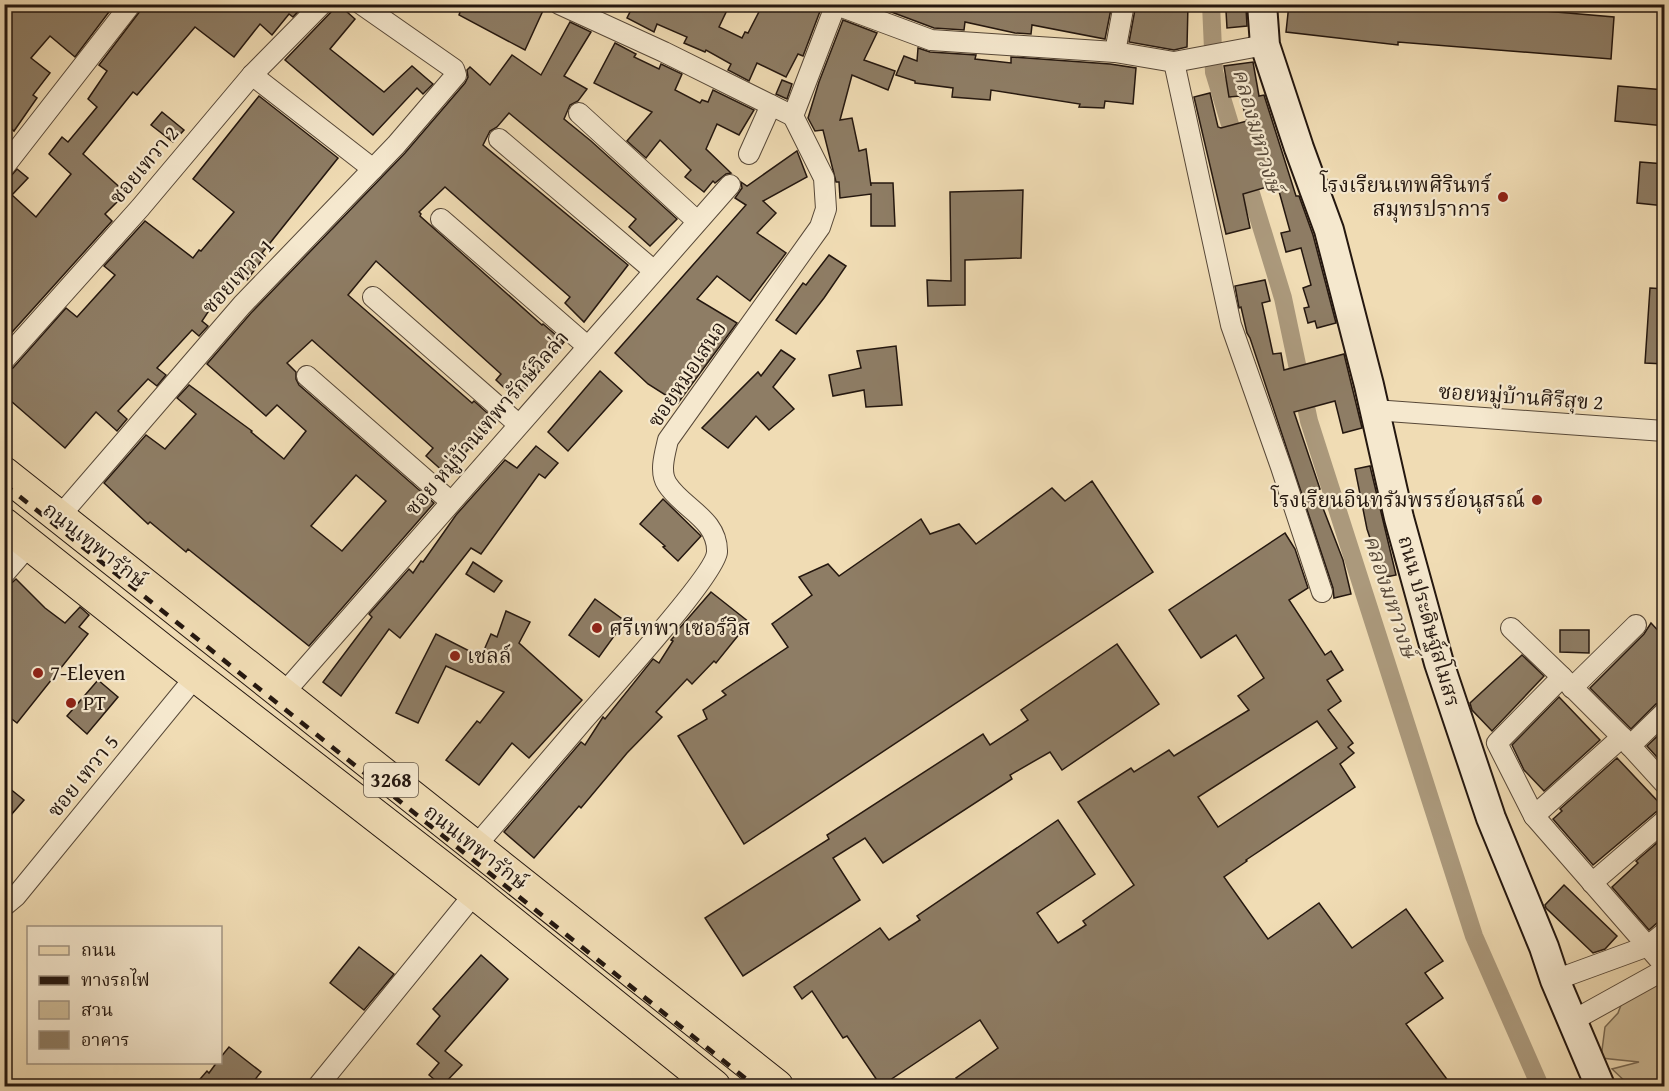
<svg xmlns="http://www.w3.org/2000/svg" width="1669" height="1091" viewBox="0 0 1669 1091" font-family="'Gentium Book Plus','Noto Serif Thai',serif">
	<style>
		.green { fill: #cdbb98; stroke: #786954; stroke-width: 1.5 }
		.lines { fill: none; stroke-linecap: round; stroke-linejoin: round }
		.canal { stroke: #ab997c; stroke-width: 18 }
		.building { fill: #8e7d65; stroke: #24170f; stroke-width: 1.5; fill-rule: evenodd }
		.street-casing { stroke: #574838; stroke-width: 22 }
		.secondary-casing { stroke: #24170f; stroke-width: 32 }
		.primary-casing { stroke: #24170f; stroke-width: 34 }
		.street { stroke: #f5e8ce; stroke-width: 20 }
		.secondary { stroke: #f5e8ce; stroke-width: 28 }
		.primary { stroke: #f0dcb4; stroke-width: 32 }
		.rail { stroke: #24170f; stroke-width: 4.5; stroke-dasharray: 10 10; stroke-linecap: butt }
		.poi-dot { fill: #8f2418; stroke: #f5e8ce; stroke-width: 2 }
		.labels { text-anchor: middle; stroke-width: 4.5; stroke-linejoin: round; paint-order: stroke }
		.shield { fill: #f5e8ce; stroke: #635648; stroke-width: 1.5 }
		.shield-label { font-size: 20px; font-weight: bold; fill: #24170f }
		.street-label { font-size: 21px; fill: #24170f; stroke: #f5e8ce }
		.poi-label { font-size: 21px; fill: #24170f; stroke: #f5e8ce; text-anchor: start }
		.water-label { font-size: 22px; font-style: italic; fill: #5a4b3b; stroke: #f5e8ce }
	</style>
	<rect width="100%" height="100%" fill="#f0dcb4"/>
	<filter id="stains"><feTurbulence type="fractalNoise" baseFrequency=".00333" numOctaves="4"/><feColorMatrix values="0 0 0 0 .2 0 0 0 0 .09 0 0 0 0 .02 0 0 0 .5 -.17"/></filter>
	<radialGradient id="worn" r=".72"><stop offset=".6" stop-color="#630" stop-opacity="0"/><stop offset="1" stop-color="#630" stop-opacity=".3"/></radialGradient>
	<!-- green -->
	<polygon class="green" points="1664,974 1664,1086 1630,1086 1612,1069 1639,1062 1601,1058 1605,1027 1618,1013 1624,997"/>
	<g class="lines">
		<!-- canal -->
		<polyline class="canal" points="1211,4 1214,72 1283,298 1309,421 1474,936 1540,1086"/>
	</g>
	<!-- building -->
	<g class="building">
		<polygon points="4,4 115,4 75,57 50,36 31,58 50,73 33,95 37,98 14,131 4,122"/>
		<polygon points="143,4 305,4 293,17 289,14 272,35 260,24 234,57 195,27 137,95 133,92 83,154 126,193 105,214 112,221 4,341 4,179 9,178 17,169 28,178 12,195 36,217 71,174 49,154 62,137 68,142 97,107 88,99 107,71 99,65 140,11"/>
		<polygon points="334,4 338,4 355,19 330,49 384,92 412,66 433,84 423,94 417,88 373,135 285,60 331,12"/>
		<polygon points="463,4 546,4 525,50 459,15"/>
		<polygon points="634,4 730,4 719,27 742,38 745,32 748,33 763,4 822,4 822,6 803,56 798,54 786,77 757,63 749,81 728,70 731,64 706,50 705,52 684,43 687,37 657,24 654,32 627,18"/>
		<polygon points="870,4 1112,4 1105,39 1032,25 1031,34 1015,33 965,22 964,30 934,28"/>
		<polygon points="1136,4 1188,4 1187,47 1174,50 1129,42"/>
		<polygon points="1289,4 1461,4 1614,17 1611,59 1398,42 1398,45 1286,32"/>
		<polygon points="1246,8 1247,26 1227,28 1226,11"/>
		<polygon points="843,20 877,33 864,60 895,71 888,90 852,75 840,120 852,118 859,151 866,149 871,186 871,183 893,183 895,226 871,226 871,194 840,198 839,182 836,182 823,130 815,131 808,118 819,82"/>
		<path d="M570 22 591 32 564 76 587 89 578 101 570 105 564 119 591 141 677 219 650 246 629 227 636 219 509 113 497 127 490 131 483 145 628 265 584 322 565 303 570 297 445 187 419 212 421 214 420 216 542 325 543 324 564 342 516 399 496 380 501 374 376 261 348 295 472 403 474 401 495 420 446 474 426 456 433 448 312 340 287 363 296 372V379L299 385 434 503 309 646 188 549 186 552 150 522 148 524 104 483 146 435 165 449 196 414 177 398 189 385 252 431 251 432 284 459 306 431 277 405 266 416 207 364 251 313 405 153 465 83 468 77 467 70 470 67 490 85 512 55 541 75ZM356 475 386 501 342 551 311 526Z"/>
		<polygon points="615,43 636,54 634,57 659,69 661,64 682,74 675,90 700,103 702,100 708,102 713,90 754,110 739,135 717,124 706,149 731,173 726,174 715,183 713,181 704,192 685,177 691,170 660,140 646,158 627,141 652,112 594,83"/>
		<polygon points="918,48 930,52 976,55 975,59 1011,63 1011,57 1110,64 1136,68 1133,104 1105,101 1104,108 1079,107 1080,104 991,90 990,100 952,97 953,88 915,83 915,81 896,75 904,56 917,61"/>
		<polygon points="1253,62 1259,96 1264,95 1296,196 1299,196 1313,235 1336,323 1317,328 1315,321 1308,323 1304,308 1309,307 1303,288 1311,285 1301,248 1286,252 1281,233 1290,231 1277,184 1243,194 1250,228 1226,234 1194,97 1210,93 1218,127 1221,128 1247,121 1240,96 1229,97 1224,66"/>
		<polygon points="782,80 792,84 787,99 776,94"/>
		<polygon points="1618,86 1665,90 1665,126 1615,121"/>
		<polygon points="259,96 338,158 262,253 265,256 247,280 236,270 202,321 208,326 199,336 192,330 157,368 166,375 157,386 148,379 118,411 127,419 117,431 96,412 65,448 4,395 4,372 13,368 66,308 77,317 115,275 104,266 145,221 193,258 199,250 201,251 234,212 193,179"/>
		<polygon points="162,112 184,130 173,142 151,125"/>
		<polygon points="797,151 807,177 763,201 776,213 757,233 786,253 750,301 717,276 697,299 737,323 678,403 648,384 615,353 746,205 735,198 742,188 741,182 747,186"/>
		<polygon points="1640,162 1665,164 1665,206 1637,203"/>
		<polygon points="1023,190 1021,258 965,260 965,305 928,306 927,280 951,281 950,192"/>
		<polygon points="829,255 846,266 824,298 796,334 776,320 803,283 806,285"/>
		<polygon points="1265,280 1270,301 1262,303 1273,354 1281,353 1284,370 1344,354 1362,428 1343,433 1335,401 1294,412 1320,489 1316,490 1343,560 1351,594 1334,598 1333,588 1250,338 1247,333 1241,307 1239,308 1235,286"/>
		<polygon points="1650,288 1665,289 1665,364 1645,363"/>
		<polygon points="896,346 902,405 866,407 864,390 833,396 829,375 861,368 857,351"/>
		<polygon points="781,350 795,359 773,387 794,409 769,430 756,416 728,448 702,428 758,372 761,376"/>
		<polygon points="600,371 622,391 568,451 548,432"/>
		<polygon points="536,446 558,463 545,478 539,474 481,554 471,548 400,638 389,629 341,696 323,682 372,617 369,614 409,569 413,573 421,561 423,562 456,515 505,460 517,468"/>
		<polygon points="1370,466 1396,575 1381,578 1378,562 1367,529 1355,469"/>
		<polygon points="1092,481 1153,572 744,844 678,736 707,719 703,710 726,695 722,691 788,647 772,624 812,595 799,577 828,564 839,576 921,519 930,534 959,524 976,544 1052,488 1065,501"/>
		<polygon points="663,499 701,536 678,561 663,547 665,546 640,524"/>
		<path d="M1285 533 1295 549 1308 588 1289 600 1325 655 1331 651 1343 670 1327 680 1341 701 1328 710 1353 743 1348 747 1354 753 1340 764 1355 787 1246 860 1247 861 1224 877 1268 939 1319 903 1352 948 1406 909 1443 961 1425 973 1443 998 1406 1024 1452 1086H962L956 1078 998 1048 980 1020 881 1086 847 1036 843 1038 812 991 802 999 794 987 880 928 889 940 920 920 917 916 1058 820 1095 874 1037 913 1058 943 1086 925 1083 921 1134 885 1078 802 1131 768 1134 772 1169 750 1174 756 1249 710 1238 696 1264 678 1236 635 1201 658 1169 610ZM1317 721 1337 748 1218 827 1198 797Z"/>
		<polygon points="473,562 502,581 494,592 466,574"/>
		<polygon points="16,579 45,608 65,623 80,607 89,615 79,627 88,634 17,723 4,713 4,590"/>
		<polygon points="711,592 749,622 716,663 714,661 692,684 687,679 656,712 662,717 627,753 581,808 579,806 534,858 504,832 581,742 585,745 603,717 605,719 653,659 659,663 673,641 671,640 679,631 678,630"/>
		<polygon points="595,599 625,621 599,657 569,635"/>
		<polygon points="506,611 530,622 519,643 582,700 529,758 512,743 479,785 446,760 477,721 480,723 504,692 446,666 418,723 396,713 436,634 481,657 491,634 497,637"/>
		<polygon points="1651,623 1665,638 1665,701 1656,704 1631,729 1590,688 1644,634"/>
		<polygon points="1560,630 1589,630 1589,653 1560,652"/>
		<polygon points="1117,644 1159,704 1062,770 1050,752 1010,775 1012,779 883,863 865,838 833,858 860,900 743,976 705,918 829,839 827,835 983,734 990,745 1028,720 1021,710"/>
		<polygon points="1522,655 1544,676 1492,731 1472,710 1470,703"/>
		<polygon points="98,680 118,697 87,734 67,716"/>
		<polygon points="1559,697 1600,740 1544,791 1524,770 1512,745"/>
		<polygon points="1665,729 1665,766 1647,746"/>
		<polygon points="1617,758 1665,809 1656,812 1593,865 1553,819 1562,811 1560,809"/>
		<polygon points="4,784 24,800 4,823"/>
		<polygon points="1665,836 1665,921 1657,923 1649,930 1612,887 1638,863 1636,861"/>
		<polygon points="1564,885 1617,936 1605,949 1593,953 1546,908 1545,905"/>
		<polygon points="359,947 394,974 364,1010 330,983"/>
		<polygon points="481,955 508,979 445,1051 462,1065 442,1086 429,1075 439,1063 417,1044 440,1016 433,1009"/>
		<polygon points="229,1047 261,1072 250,1086 194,1086 207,1071 209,1073 217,1062 220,1062 220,1058"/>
	</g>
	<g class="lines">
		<!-- street casing -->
		<g class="street-casing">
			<g id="street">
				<polyline points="559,4 664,52 793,116"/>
				<polyline points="834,4 931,40 1115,52 1174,62 1265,45"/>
				<polyline points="1115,52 1124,4"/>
				<polyline points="1174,62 1231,325 1281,467 1322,592"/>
				<polyline points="252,75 373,169"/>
				<polyline points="579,113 697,221"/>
				<polyline points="499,139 653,270"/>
				<polyline points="749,154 771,105"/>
				<polyline points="4,167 131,4"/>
				<polyline points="441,219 587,346"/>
				<polyline points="373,297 518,424"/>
				<polyline points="4,360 140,208 252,75 322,4"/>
				<polyline points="307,376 450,501"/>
				<polyline points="1374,410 1664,431"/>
				<polyline points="59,517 242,305 396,145 456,75 454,69 361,4"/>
				<polyline points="4,574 30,544"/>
				<polyline points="1511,628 1562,677"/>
				<polyline points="1572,688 1636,625"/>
				<polyline points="283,694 730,185"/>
				<polyline points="1630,746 1664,713"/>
				<polyline points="1664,783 1622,737 1562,677 1497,743 1534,816 1664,965"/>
				<polyline points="1534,816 1622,737"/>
				<path d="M475 847C511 805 546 764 582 722 603 698 716 574 717 552 718 519 682 508 667 484 659 472 665 453 668 440L820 227 826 209 824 178 793 116 836 4"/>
				<polyline points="1592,883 1664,821"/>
				<polyline points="4,906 16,896 196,676"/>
				<polyline points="1555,980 1648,946 1664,933"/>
				<polyline points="1572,1021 1664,970"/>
				<polyline points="318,1086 475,893"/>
			</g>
		</g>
		<!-- secondary casing -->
		<g class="secondary-casing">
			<polyline id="secondary" points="1262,4 1265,45 1299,148 1329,230 1369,385 1399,518 1439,663 1491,818 1544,947 1555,980 1600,1086"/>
		</g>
		<!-- primary casing -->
		<g class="primary-casing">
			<g id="primary">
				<polyline points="4,473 777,1086"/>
				<polyline points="4,524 165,652 475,893 714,1086"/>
			</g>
		</g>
		<!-- street -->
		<use href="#street" class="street"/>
		<!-- secondary -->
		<use href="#secondary" class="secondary"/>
		<!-- primary -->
		<use href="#primary" class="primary"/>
		<!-- rail -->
		<polyline class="rail" points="4,484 755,1086"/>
	</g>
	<!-- markers -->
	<g class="poi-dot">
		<circle cx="1503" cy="197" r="6"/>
		<circle cx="1537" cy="500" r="6"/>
		<circle cx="597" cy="628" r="6"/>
		<circle cx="455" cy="656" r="6"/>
		<circle cx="38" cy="673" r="6"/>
		<circle cx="71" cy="703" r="6"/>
	</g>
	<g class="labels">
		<!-- shield labels -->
		<rect class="shield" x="364" y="763" width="54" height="34" rx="4.5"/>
		<g class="shield-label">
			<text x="391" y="787">3268</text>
		</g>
		<!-- street labels -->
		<g class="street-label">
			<text transform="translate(144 165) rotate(-50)" y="7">ซอยเทวา 2</text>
			<text transform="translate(238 276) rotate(-47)" y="7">ซอยเทวา 1</text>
			<text transform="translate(687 374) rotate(-56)" y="7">ซอยหมอเสนอ</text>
			<text transform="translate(1521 397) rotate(4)" y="7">ซอยหมู่บ้านศิรีสุข 2</text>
			<text transform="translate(487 423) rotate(-49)" y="7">ซอย หมู่บ้านเทพารักษ์วิลล่า</text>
			<text transform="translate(95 545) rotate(38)" y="7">ถนนเทพารักษ์</text>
			<text transform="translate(1429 621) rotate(74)" y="7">ถนน ประดิษฐ์สโมสร</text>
			<text transform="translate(83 776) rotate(-51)" y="7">ซอย เทวา 5</text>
			<text transform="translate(476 847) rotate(38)" y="7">ถนนเทพารักษ์</text>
		</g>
		<!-- poi labels -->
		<g class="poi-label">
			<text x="1491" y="192" text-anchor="end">โรงเรียนเทพศิรินทร์<tspan x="1491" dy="24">สมุทรปราการ</tspan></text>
			<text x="1525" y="507" text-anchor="end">โรงเรียนอินทรัมพรรย์อนุสรณ์</text>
			<text x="609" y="635">ศรีเทพา เซอร์วิส</text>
			<text x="467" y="663">เชลล์</text>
			<text x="50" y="680">7-Eleven</text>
			<text x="83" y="710">PT</text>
		</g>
		<!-- water labels -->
		<g class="water-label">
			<text transform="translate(1258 130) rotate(74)" y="8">คลองมหาวงษ์</text>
			<text transform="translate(1391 596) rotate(72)" y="8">คลองมหาวงษ์</text>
		</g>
	</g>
	<!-- margin -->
	<rect width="1669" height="1091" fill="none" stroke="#f0dcb4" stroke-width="24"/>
	<rect x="6" y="6" width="1657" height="1079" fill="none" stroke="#24170f" stroke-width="3"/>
	<rect x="12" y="12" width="1645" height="1067" fill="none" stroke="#24170f" stroke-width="1.5"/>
	<!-- legend -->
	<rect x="27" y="926" width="195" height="138" fill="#f5e8ce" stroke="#a19482" stroke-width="1.5"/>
	<rect x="39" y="946" width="30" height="9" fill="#f0dcb4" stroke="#a19482" stroke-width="1.5"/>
	<text x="81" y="956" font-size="18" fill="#24170f">ถนน</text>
	<rect x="39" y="976" width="30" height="9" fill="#24170f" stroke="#a19482" stroke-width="1.5"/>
	<text x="81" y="986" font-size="18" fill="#24170f">ทางรถไฟ</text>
	<rect x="39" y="1001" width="30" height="18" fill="#cdbb98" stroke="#a19482" stroke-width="1.5"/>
	<text x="81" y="1016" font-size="18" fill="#24170f">สวน</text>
	<rect x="39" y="1031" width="30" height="18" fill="#8e7d65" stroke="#a19482" stroke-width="1.5"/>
	<text x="81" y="1046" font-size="18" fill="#24170f">อาคาร</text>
	<rect width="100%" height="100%" filter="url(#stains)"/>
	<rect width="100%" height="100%" fill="url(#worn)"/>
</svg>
